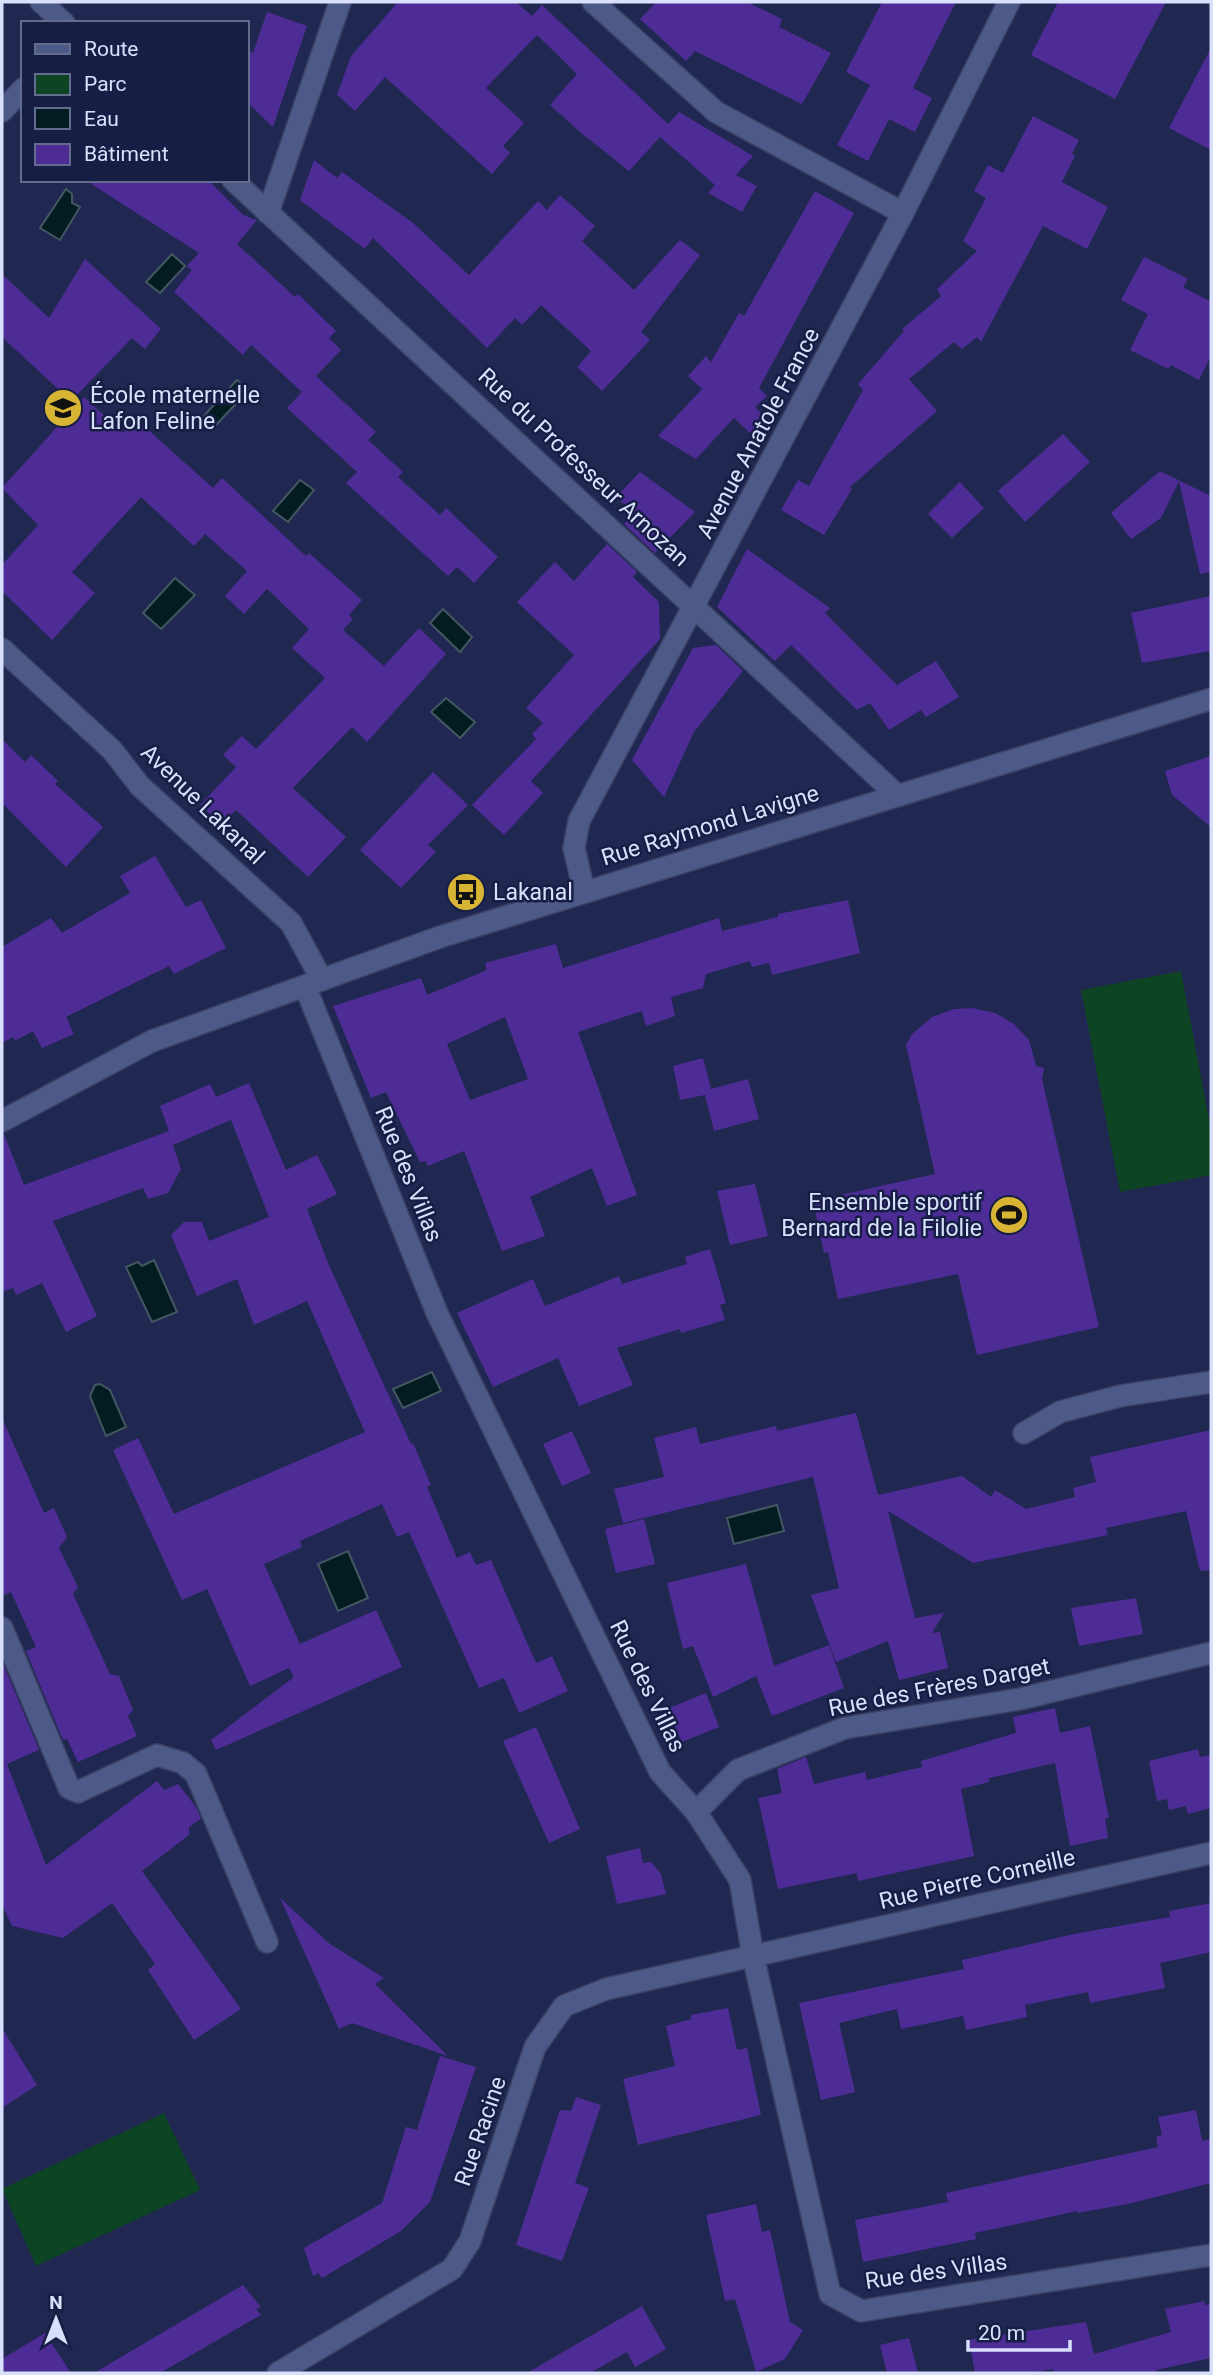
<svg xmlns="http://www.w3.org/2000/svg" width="1213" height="2375" viewBox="0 0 1213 2375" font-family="Roboto,sans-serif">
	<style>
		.green { fill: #0d4423 }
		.water { fill: #031c21; stroke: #435762; stroke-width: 2 }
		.building { fill: #4e2c96; fill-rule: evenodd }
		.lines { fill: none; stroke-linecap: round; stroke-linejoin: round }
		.street-casing { stroke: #3b4165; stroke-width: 24 }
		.street { stroke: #4d5986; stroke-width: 21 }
		.labels { text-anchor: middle; stroke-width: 5; stroke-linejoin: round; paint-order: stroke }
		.poi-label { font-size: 23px; fill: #d8e0fb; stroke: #171e46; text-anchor: start }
		.street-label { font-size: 23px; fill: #d8e0fb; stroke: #171e46 }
	</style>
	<rect width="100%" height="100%" fill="#202851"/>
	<!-- green -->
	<g class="green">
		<polygon points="1181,971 1211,1130 1211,1175 1120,1192 1081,990"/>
		<polygon points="164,2113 200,2190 36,2266 2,2189"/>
	</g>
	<!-- water -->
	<g class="water">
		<polygon points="66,189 72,194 72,203 80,207 60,240 40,228"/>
		<polygon points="172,254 185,266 160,293 146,282"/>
		<polygon points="237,380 249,390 213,428 202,418"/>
		<polygon points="300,480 314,490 288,522 273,511"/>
		<polygon points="175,578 195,595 161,629 143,613"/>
		<polygon points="443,609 472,637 460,652 430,623"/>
		<polygon points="446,698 475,722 460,738 431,712"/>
		<polygon points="154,1260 177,1312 152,1322 126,1267 138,1262 142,1266"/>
		<polygon points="432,1372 441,1391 403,1408 393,1389"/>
		<polygon points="100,1384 110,1390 126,1427 106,1436 90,1396 95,1385"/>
		<polygon points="777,1505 784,1531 734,1544 727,1518"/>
		<polygon points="348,1551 368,1598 338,1611 318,1564"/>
	</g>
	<!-- building -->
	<g class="building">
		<polygon points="398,2 516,2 532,16 542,5 668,124 679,112 753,156 736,175 757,186 742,212 708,193 715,185 660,137 629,171 580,132 550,105 577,74 537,35 486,88 524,123 503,146 510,153 492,174 385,77 355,111 337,95 351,56"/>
		<polygon points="656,2 747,2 782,19 779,27 831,53 802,104 695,51 686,61 640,19"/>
		<polygon points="882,2 956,2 913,88 932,98 915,132 889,119 868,161 837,145 870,85 846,72"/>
		<polygon points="1058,2 1166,2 1115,99 1031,55"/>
		<polygon points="267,12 307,26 273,127 247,102 247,49 253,53"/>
		<polygon points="1211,48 1211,150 1169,128"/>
		<polygon points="1033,116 1079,140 1072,154 1075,156 1062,182 1108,207 1087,249 1043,226 981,342 977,337 962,349 954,342 909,379 937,411 849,488 852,489 824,535 781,510 798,480 809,486 863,390 858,384 904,331 902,329 941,296 937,289 977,251 963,241 986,198 974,191 988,165 1003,173"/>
		<polygon points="314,160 337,178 342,172 413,223 469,275 538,201 547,210 560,195 595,226 582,241 634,290 680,240 700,255 641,332 650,340 602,391 577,367 591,351 541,305 522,325 515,318 487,348 373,238 365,249 300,200"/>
		<polygon points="85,180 208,180 243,215 257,220 237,244 295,297 298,294 336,331 329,338 341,350 316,376 376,432 368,440 403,472 398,477 440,515 446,508 498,557 474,583 457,567 448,576 346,483 357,472 287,408 313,380 302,392 251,345 243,355 174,292 192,270 187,266 199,253"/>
		<polygon points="815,191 854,213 759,388 767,396 755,407 765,417 750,433 734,418 696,459 658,436 702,389 688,376 706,356 711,362 739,313 744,316"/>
		<polygon points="1144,257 1188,279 1183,287 1211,302 1211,356 1199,380 1171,365 1168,369 1130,350 1148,314 1121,300"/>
		<polygon points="85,259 161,329 145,349 132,338 71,401 2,337 2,274 49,318"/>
		<polygon points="84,397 123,433 136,419 213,488 222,478 306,556 309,553 362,600 349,615 353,619 343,630 384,666 419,628 446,654 367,742 352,727 293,788 346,837 308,877 236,810 222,825 200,805 236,767 223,755 242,736 256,749 325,678 292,648 309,629 267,589 244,614 225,596 247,571 205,534 194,546 141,497 72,572 95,593 52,640 2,591 2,565 38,525 2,488"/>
		<polygon points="1063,434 1090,462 1025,522 998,491"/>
		<polygon points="1160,471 1211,496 1211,572 1200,574 1179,481 1161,518 1131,539 1111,513"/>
		<polygon points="640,472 695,512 655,553 624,524 634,513 616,497"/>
		<polygon points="960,482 984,508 952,538 928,514"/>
		<polygon points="607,544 637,572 633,577 659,602 660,639 531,781 543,793 504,835 472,805 536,739 532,734 543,723 526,708 574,655 517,602 555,562 574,581"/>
		<polygon points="747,549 830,608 825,613 897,685 936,661 959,697 926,717 921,710 889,730 870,703 857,710 791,645 775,661 717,607"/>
		<polygon points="1211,596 1211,651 1142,663 1131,613"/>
		<polygon points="716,645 743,671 694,732 664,797 632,760 693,648"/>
		<polygon points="2,739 25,762 31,755 58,781 55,784 103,827 66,867 2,803"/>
		<polygon points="1211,756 1211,827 1172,795 1165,771"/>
		<polygon points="433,772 468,805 428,845 436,852 401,888 360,850"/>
		<polygon points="155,856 186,907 201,900 226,948 174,974 169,966 66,1017 74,1034 42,1048 33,1031 15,1041 13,1037 2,1043 2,947 51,918 62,933 130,893 120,876"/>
		<path d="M848 900 860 953 772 975 769 963 752 967 750 961 706 974 703 988 671 997 675 1016 646 1026 642 1011 578 1032 637 1195 607 1206 592 1168 530 1197 545 1236 502 1251 464 1151 428 1166 425 1161 420 1162 386 1092 371 1098 333 1006 421 978 427 995 487 970 485 963 556 944 563 968 719 918 722 931 778 917V914ZM505 1017 528 1079 470 1100 447 1044Z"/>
		<polygon points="972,1008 995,1013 1014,1024 1029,1040 1036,1066 1044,1068 1042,1079 1099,1327 977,1355 958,1274 838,1299 828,1252 824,1253 813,1201 935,1174 906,1045 912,1034 932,1017 954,1009"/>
		<polygon points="703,1058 711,1089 748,1079 759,1119 714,1131 705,1095 680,1100 673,1066"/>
		<polygon points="249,1083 286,1170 317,1155 337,1194 307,1209 328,1263 411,1444 413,1443 431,1485 427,1487 457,1558 470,1552 476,1565 491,1560 536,1663 552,1656 568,1691 519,1713 504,1678 479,1688 409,1532 397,1537 382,1504 300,1541 302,1547 264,1564 300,1644 376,1610 402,1667 216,1750 211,1740 294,1677 289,1668 250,1686 207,1589 182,1600 113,1450 138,1438 174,1514 365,1432 307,1301 254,1325 237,1279 197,1296 171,1235 184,1222 202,1222 209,1241 269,1217 231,1120 173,1145 181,1169 168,1193 148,1199 143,1188 53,1221 97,1316 66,1332 42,1283 16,1295 13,1288 2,1292 2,1134 4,1134 24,1185 169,1131 160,1106 210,1084 216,1097"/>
		<polygon points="755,1184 768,1236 730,1245 717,1191"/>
		<polygon points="710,1249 726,1303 720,1305 725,1320 681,1333 680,1329 617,1348 633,1385 579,1406 558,1358 493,1387 457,1313 533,1279 545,1306 619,1276 622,1284 687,1264 685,1257"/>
		<polygon points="856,1413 878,1495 962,1476 991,1497 995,1490 1026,1509 1075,1497 1073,1488 1096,1482 1090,1457 1211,1430 1211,1570 1200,1571 1186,1511 1106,1528 1108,1535 973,1563 888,1511 915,1618 944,1613 932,1633 940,1632 948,1668 899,1680 888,1641 836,1662 811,1595 839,1588 813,1477 623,1523 614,1489 664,1477 654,1438 696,1427 700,1444 776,1426 777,1431"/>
		<polygon points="2,1418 44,1513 54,1508 67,1537 59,1548 78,1587 73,1594 110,1674 119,1676 133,1710 128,1716 137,1736 78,1762 67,1739 63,1740 26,1651 36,1647 11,1592 2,1596"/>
		<polygon points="572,1431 591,1473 562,1486 543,1444"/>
		<polygon points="644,1519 655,1564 616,1573 605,1529"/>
		<polygon points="746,1564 774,1666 829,1645 844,1688 772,1716 756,1676 713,1697 693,1646 683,1649 667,1583"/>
		<polygon points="1136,1598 1143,1634 1079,1646 1071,1608"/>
		<polygon points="2,1661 39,1750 7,1764 46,1865 157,1781 164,1790 178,1784 196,1807 201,1819 189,1827 189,1835 142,1871 241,2009 194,2040 148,1970 155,1964 112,1903 63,1938 12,1926 2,1904"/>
		<polygon points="706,1693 719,1727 682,1742 667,1709"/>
		<polygon points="1055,1708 1060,1733 1090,1726 1109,1818 1105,1818 1108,1838 1070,1846 1055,1763 989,1778 989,1782 961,1789 974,1856 858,1881 857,1873 778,1889 758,1798 782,1793 777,1769 806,1757 814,1784 865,1772 867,1780 922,1767 921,1761 1016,1733 1013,1717"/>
		<polygon points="536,1727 580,1829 549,1843 503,1741"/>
		<polygon points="1198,1749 1200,1757 1211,1755 1211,1808 1188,1814 1186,1806 1169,1810 1167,1799 1157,1801 1149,1761"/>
		<polygon points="640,1848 643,1863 651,1862 661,1874 666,1894 617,1904 606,1856"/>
		<polygon points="280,1898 330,1944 384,1978 375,1984 448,2056 352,2023 339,2029"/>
		<polygon points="1211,1903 1211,1952 1160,1963 1165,1988 1090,2003 1088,1992 1025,2005 1027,2017 966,2030 963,2016 901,2029 897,2009 839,2023 855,2092 821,2100 799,2003 964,1969 962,1960 1074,1934 1170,1917 1169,1911"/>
		<polygon points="728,2008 737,2050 747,2048 761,2115 638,2145 623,2079 675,2066 666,2026 691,2019 691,2015"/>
		<polygon points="2,2028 37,2085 2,2108"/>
		<polygon points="440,2056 476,2067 430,2202 401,2231 322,2278 318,2273 313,2276 304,2248 382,2203 406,2127 417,2130"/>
		<polygon points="576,2097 601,2105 575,2183 589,2188 562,2261 516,2245 560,2110 571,2111"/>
		<polygon points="1196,2110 1202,2141 1211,2139 1211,2183 1128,2204 1077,2213 1077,2211 975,2233 976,2239 863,2262 855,2220 948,2202 946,2193 1158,2147 1156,2137 1162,2135 1158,2117"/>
		<polygon points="756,2204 762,2232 770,2230 790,2322 803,2330 785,2359 756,2372 735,2299 725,2301 706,2215"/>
		<polygon points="243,2285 261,2307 256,2309 261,2315 160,2373 94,2373"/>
		<polygon points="1204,2301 1205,2305 1211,2304 1211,2358 1156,2370 1157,2373 1054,2373 1053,2369 1029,2373 975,2373 969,2340 1086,2322 1094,2354 1171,2332 1165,2309"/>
		<polygon points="642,2306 666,2349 635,2367 627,2352 590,2373 527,2373"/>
		<polygon points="45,2333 71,2373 2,2373 2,2359"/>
		<polygon points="909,2338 918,2373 887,2373 880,2345"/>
	</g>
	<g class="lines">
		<!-- street casing -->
		<g class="street-casing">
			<g id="street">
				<polyline points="41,2 64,23"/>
				<polyline points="593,2 716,112 903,213"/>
				<polyline points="2,111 23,89"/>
				<polyline points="233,180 897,795"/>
				<polyline points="268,213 340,2"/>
				<polyline points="2,649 112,750 140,786 291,923 322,980"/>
				<polyline points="584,891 574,848 579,821 903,213 1009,2"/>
				<polyline points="305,986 437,1313 660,1772 696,1812 740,1880 753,1956 830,2294 861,2311 1211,2255"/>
				<polyline points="2,1121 152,1041 440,937 1211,699"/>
				<polyline points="1024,1433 1060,1412 1120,1396 1211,1382"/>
				<polyline points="2,1628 69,1788 78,1792 157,1755 183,1763 196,1774 267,1942"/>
				<polyline points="696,1812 738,1770 845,1728 1020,1699 1211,1653"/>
				<polyline points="278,2373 452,2269 470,2241 535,2047 564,2006 606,1989 1211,1853"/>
			</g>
		</g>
		<!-- street -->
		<use href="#street" class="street"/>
	</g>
	<!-- icons -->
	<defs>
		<g id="school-disc" transform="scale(2.0125)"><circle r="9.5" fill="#d8b434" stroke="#171e46"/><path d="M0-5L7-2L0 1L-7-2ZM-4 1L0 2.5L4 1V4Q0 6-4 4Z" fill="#111"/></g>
		<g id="bus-disc" transform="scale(2.0125)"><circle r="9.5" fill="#d8b434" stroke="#171e46"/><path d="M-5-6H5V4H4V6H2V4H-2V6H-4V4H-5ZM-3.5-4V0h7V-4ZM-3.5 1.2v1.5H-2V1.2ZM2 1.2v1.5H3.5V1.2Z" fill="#111"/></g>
		<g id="stadium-disc" transform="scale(2.0125)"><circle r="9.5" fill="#d8b434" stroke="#171e46"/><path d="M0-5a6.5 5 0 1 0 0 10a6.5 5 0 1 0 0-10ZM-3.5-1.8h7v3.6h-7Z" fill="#111"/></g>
	</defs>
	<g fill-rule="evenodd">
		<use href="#school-disc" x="63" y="408"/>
		<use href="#bus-disc" x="466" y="892"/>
		<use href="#stadium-disc" x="1009" y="1215"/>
	</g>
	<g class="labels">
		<!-- poi labels -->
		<g class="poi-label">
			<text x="90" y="403">École maternelle<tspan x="90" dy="26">Lafon Feline</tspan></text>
			<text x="493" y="900">Lakanal</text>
			<text x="982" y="1210" text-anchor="end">Ensemble sportif<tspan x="982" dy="26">Bernard de la Filolie</tspan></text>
		</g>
		<!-- street labels -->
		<g class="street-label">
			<text transform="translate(758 433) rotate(-62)" y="8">Avenue Anatole France</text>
			<text transform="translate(584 467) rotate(43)" y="8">Rue du Professeur Arnozan</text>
			<text transform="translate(203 804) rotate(44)" y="8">Avenue Lakanal</text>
			<text transform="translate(710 825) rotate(-17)" y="8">Rue Raymond Lavigne</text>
			<text transform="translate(409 1174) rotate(68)" y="8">Rue des Villas</text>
			<text transform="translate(648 1686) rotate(64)" y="8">Rue des Villas</text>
			<text transform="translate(939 1687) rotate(-11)" y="8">Rue des Frères Darget</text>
			<text transform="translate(977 1879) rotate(-13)" y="8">Rue Pierre Corneille</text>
			<text transform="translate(480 2131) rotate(-71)" y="8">Rue Racine</text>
			<text transform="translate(936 2271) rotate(-8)" y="8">Rue des Villas</text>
		</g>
	</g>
	<!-- border -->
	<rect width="1213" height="2375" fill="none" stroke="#d8e0fb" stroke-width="7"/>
	<!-- legend -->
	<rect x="21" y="21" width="228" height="161" fill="#171e46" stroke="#646c8e" stroke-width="2"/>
	<rect x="35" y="44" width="35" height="10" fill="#4d5986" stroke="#646c8e" stroke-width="2"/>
	<text x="84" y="56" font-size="21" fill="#d8e0fb">Route</text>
	<rect x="35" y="74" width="35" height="21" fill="#0d4423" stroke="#646c8e" stroke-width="2"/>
	<text x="84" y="91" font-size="21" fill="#d8e0fb">Parc</text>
	<rect x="35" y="108" width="35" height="21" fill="#031c21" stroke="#646c8e" stroke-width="2"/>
	<text x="84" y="126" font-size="21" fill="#d8e0fb">Eau</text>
	<rect x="35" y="144" width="35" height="21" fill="#4e2c96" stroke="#646c8e" stroke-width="2"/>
	<text x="84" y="161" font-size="21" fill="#d8e0fb">Bâtiment</text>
	<!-- north arrow -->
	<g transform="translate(56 2319)" stroke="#171e46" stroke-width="5" paint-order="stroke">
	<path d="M0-5L12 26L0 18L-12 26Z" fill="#d8e0fb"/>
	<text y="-10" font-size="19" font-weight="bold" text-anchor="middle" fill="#d8e0fb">N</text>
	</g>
	<!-- scale -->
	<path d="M968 2340v10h102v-10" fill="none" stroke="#d8e0fb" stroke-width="3.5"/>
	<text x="978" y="2340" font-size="21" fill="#d8e0fb" stroke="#171e46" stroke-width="5" paint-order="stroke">20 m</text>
</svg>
